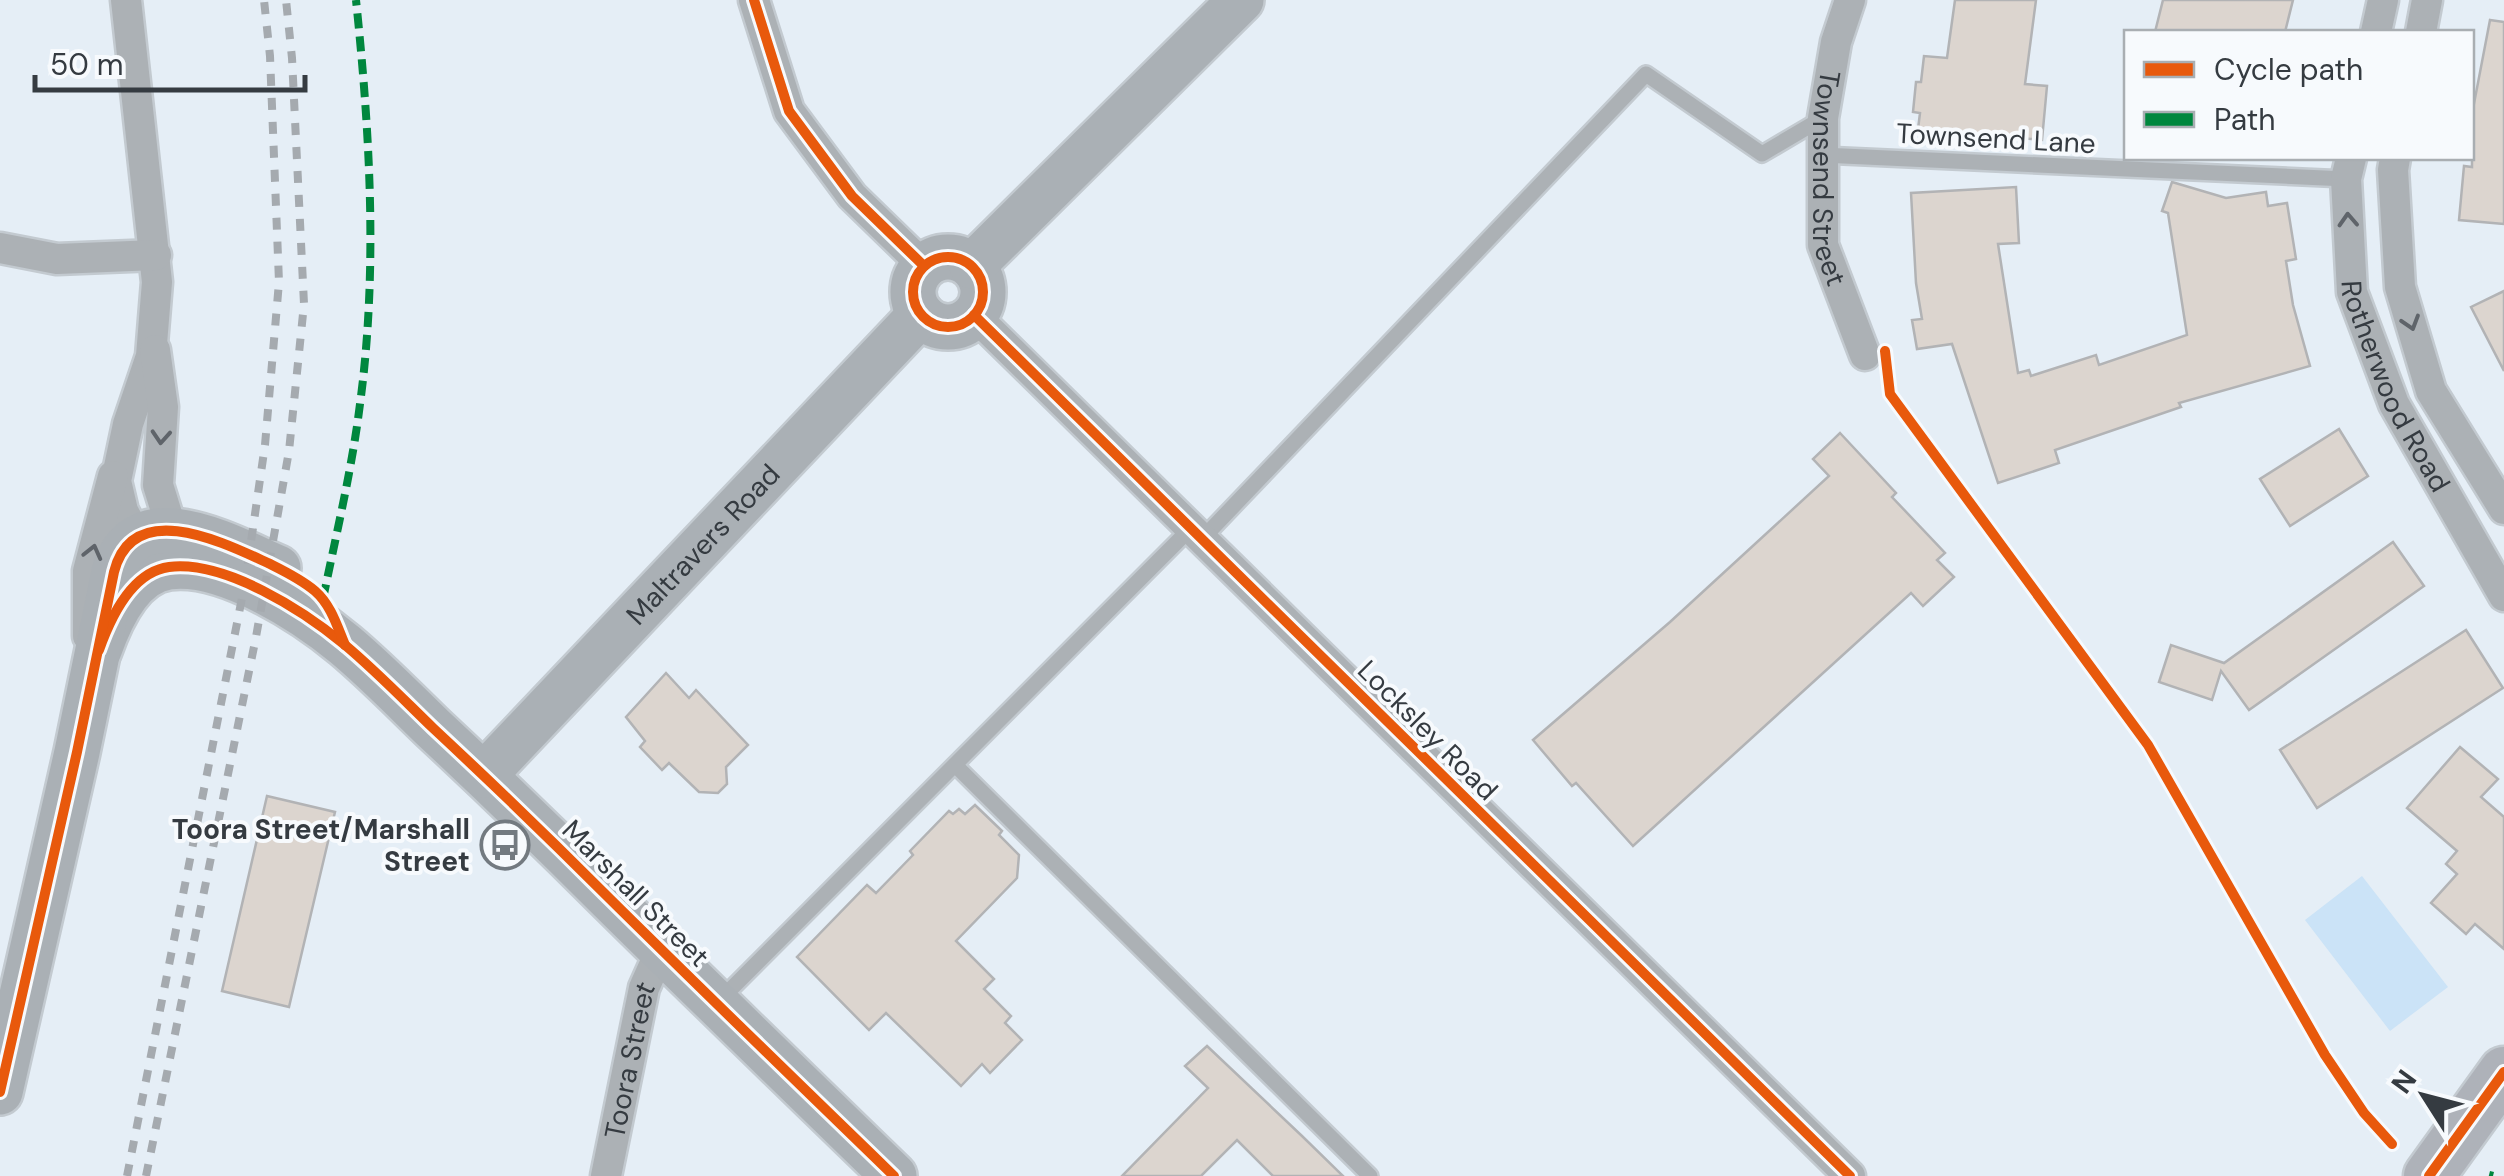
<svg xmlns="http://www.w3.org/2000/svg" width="2504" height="1176" viewBox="0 0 2504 1176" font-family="'DM Sans',sans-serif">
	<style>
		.green { fill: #cbe3f7 }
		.building { fill: #dcd5cf; stroke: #b2b3b5; stroke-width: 2.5 }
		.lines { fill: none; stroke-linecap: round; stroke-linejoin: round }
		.lane-casing { stroke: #c3cad0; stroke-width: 20 }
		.street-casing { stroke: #c3cad0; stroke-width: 35 }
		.secondary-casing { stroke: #c3cad0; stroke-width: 50 }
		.primary-casing { stroke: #c3cad0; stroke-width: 55 }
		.lane { stroke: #acb1b5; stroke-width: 15 }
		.street { stroke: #acb1b5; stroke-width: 30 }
		.secondary { stroke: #aab0b5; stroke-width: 45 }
		.primary { stroke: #aeb2b9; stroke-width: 50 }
		.rail { stroke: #a5aaaf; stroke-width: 8; stroke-dasharray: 12 12; stroke-linecap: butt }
		.quiet { stroke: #00873e; stroke-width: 8; stroke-dasharray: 15 8; stroke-linecap: butt }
		.cycleway-casing { stroke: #f7fafd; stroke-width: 16 }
		.cycleway { stroke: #e8590c; stroke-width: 10 }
		.oneway { stroke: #5f646a }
		.labels { text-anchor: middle; stroke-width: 8; stroke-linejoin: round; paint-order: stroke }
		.street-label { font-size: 28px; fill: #353b41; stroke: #f7fafd }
		.poi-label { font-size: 28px; font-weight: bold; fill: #353b41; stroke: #f7fafd; text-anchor: end }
	</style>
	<rect width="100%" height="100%" fill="#e5eef6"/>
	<!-- green -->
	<polygon class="green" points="2362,876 2448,987 2390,1031 2305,920"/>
	<!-- building -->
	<g class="building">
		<polygon points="1955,0 2036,0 2025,84 2047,86 2042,140 1918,129 1920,113 1913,112 1916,82 1921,82 1924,56 1947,58"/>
		<polygon points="2163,0 2293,0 2285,32 2155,32"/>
		<polygon points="2490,20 2504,22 2504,224 2459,220 2464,166 2472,167 2472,114"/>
		<polygon points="2172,182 2226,198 2266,192 2268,206 2287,203 2296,259 2286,261 2293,305 2310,366 2179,403 2181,407 2055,450 2059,463 1998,483 1952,344 1917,349 1912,320 1922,319 1916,283 1911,193 2016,187 2019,243 1998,244 2018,373 2029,370 2031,376 2096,355 2099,365 2187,335 2168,213 2162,211"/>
		<polygon points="2504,291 2504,371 2471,307"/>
		<polygon points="2339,429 2368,476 2290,526 2260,479"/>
		<polygon points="1840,433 1896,493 1892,497 1945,553 1937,560 1954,577 1923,606 1911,593 1633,846 1576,783 1572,786 1533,740 1670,622 1829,476 1813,459"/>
		<polygon points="2393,542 2424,586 2249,710 2221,671 2212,700 2159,682 2171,645 2224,663"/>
		<polygon points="2466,630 2503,688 2317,808 2280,750"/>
		<polygon points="666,673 689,698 696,690 748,745 726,767 727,784 718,793 699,792 669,763 662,770 640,747 645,741 626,717"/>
		<polygon points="2460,747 2498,779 2481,797 2504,817 2504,949 2475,924 2466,934 2431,903 2457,874 2446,864 2457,851 2407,808"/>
		<polygon points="267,796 335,812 289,1007 222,991"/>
		<polygon points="975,805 1002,831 999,835 1019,855 1017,878 956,941 994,979 984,989 1011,1016 1005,1023 1022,1040 990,1073 982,1064 961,1086 886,1013 869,1030 797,957 867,885 876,893 913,855 910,851 949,811 953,814 959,809 965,814"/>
		<polygon points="1207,1046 1302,1136 1343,1176 1273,1176 1237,1140 1201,1176 1122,1176 1208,1088 1185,1066"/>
	</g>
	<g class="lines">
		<!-- lane casing -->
		<g class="lane-casing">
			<g id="lane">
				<polyline points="1822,155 2346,179"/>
				<polyline points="1202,539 1646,74 1762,154 1823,118"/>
				<polyline points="955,765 1370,1176"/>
				<polyline points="719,1001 1191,528"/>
			</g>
		</g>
		<!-- street casing -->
		<g class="street-casing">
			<g id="street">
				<polyline points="126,0 157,282 151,356 128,424 116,481 123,511 138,539"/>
				<polyline points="754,0 789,111 852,196 924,266"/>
				<path id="s1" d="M1850 0 1836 42 1823 118V245L1865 355"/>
				<polyline points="2376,32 2383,0"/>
				<polyline points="2421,32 2427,0"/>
				<path id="s2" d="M2351 158 2346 179 2352 292 2394 404 2504 596"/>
				<polyline points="2395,158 2393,170 2400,287 2431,391 2504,509"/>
				<polyline points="0,248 57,259 156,255"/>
				<polyline points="974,315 1850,1176"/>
				<polyline points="155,350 163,407 158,485 172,530"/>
				<polyline points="88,636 88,571 113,476"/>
				<path id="s3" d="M606 1176 644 988 661 950"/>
			</g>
		</g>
		<!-- secondary casing -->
		<g class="secondary-casing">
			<g id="secondary">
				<circle cx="948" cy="292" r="35"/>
				<polyline points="972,266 1241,0"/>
				<path d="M99 650C110 619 131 572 169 567 225 560 304 611 345 645 376 671 404 700 433 728 492 783 550 839 607 896 702 990 798 1083 894 1176"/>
				<path id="s4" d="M484 775 921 314"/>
				<path d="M0 1092 77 752 114 572C135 492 233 549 278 568"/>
			</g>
		</g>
		<!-- primary casing -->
		<g class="primary-casing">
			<polyline id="primary" points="2429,1176 2504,1072"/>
		</g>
		<!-- lane -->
		<use href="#lane" class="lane"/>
		<!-- street -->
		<use href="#street" class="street"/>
		<!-- secondary -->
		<use href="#secondary" class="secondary"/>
		<!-- primary -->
		<use href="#primary" class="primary"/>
		<!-- rail -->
		<g class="rail">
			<polyline points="127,1176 245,583 265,445 279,282 270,56 264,0"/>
			<polyline points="146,1176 256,637 289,451 304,304 292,58 286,0"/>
		</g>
		<!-- quiet -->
		<g class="quiet">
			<path d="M323 599C336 535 352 469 360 404 378 270 370 134 356 0"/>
			<polyline points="2489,1175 2493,1176"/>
		</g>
		<!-- cycleway casing -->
		<g class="cycleway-casing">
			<g id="cycleway">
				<polyline points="754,0 789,111 852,196 924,266"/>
				<circle cx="948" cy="292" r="35"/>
				<polyline points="974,315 1850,1176"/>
				<polyline points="1885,351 1890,394 2148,745 2325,1055 2364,1113 2392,1144"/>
				<path d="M99 650C110 619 131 572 169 567 225 560 304 611 345 645 376 671 404 700 433 728 492 783 550 839 607 896 702 990 798 1083 894 1176"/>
				<path d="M0 1092 77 752 114 572C133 497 224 543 268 563 284 571 301 579 315 591 331 605 337 626 345 645"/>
				<polyline points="2429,1176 2504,1072"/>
			</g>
		</g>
		<!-- cycleway -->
		<use href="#cycleway" class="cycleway"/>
	</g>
	<!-- one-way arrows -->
	<defs><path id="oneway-chevron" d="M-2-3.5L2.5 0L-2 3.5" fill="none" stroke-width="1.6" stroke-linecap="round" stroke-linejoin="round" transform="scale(2.5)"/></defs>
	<g class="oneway">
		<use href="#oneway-chevron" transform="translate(2348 220) rotate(-93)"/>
		<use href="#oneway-chevron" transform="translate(2411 323) rotate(73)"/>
		<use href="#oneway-chevron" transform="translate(161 437) rotate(94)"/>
		<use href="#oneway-chevron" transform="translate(93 552) rotate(-76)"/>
	</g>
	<!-- icons -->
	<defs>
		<g id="bus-ring" transform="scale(2.5)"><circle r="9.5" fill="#f7fafd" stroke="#737a80" stroke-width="1.5"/><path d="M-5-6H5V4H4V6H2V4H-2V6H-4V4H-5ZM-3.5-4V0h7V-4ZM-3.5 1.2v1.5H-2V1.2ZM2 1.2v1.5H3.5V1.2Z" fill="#737a80"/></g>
	</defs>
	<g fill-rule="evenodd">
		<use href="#bus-ring" x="505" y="845"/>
	</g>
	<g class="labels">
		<!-- street labels -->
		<g class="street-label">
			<text transform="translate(1996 138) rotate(3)" y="10">Townsend Lane</text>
			<text dy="10" stroke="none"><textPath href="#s1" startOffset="182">Townsend Street</textPath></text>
			<text dy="10" stroke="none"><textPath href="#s2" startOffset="238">Rotherwood Road</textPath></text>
			<text dy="10" stroke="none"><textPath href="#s4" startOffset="318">Maltravers Road</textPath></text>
			<text transform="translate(1428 730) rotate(45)" y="10">Locksley Road</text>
			<text transform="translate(636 893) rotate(45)" y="10">Marshall Street</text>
			<text dy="10" stroke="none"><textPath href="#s3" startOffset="118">Toora Street</textPath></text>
		</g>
		<!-- poi labels -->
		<g class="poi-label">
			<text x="470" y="839">Toora Street/Marshall<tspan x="470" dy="32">Street</tspan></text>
		</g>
	</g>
	<!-- legend -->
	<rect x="2124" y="30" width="350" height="130" fill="#f7fafd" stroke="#a9aeb2" stroke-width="2.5"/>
	<rect x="2144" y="62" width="50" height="15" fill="#e8590c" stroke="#a9aeb2" stroke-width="2.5"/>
	<text x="2214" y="80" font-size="30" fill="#353b41">Cycle path</text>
	<rect x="2144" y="112" width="50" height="15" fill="#00873e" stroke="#a9aeb2" stroke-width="2.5"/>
	<text x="2214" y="130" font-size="30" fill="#353b41">Path</text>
	<!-- north arrow -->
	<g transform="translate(2424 1096) rotate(306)" stroke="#f7fafd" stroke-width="8" paint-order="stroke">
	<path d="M0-8L18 38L0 25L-18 38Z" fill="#353b41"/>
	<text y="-15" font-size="28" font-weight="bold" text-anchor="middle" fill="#353b41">N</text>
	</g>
	<!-- scale -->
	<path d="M35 75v15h270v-15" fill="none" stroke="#353b41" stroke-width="5"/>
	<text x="50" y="75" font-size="30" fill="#353b41" stroke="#f7fafd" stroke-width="8" paint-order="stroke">50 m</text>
</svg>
